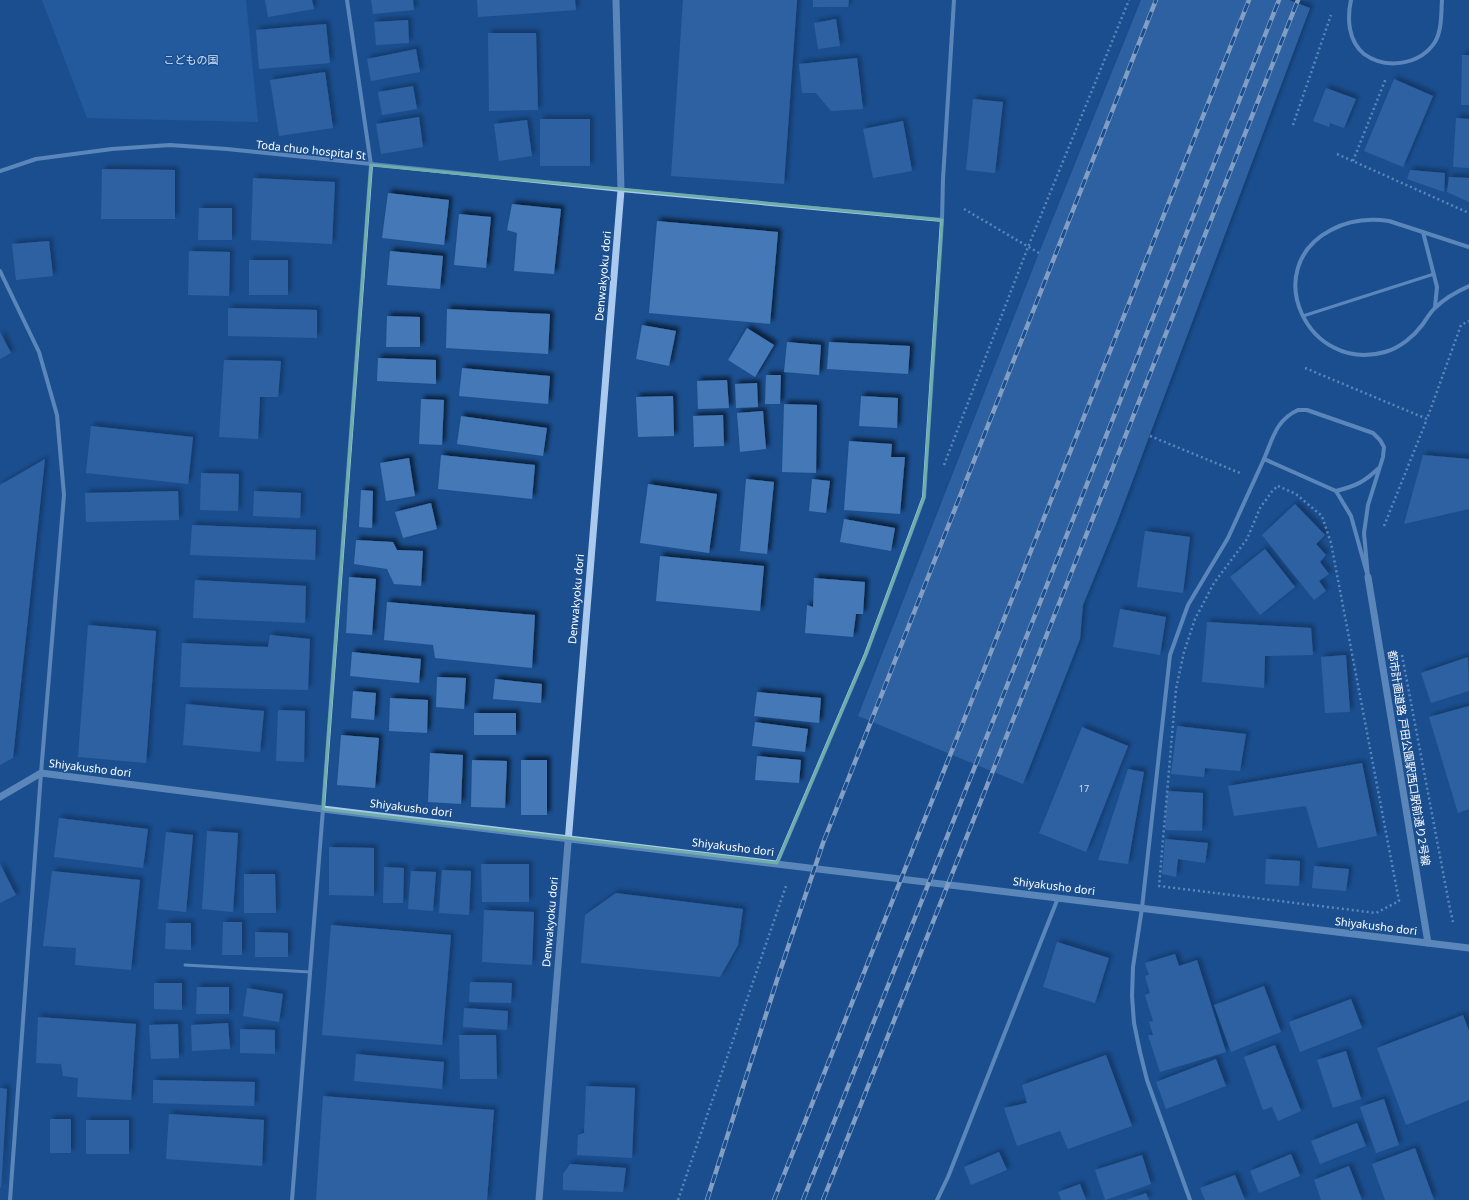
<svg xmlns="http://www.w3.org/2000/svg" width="1469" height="1200" viewBox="0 0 1469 1200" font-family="'Noto Sans','Noto Sans JP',sans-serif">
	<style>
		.green { fill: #2e69ad }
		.building { fill: #4478b7; filter: url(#shadow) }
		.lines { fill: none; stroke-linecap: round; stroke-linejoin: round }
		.path { stroke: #a9c9ee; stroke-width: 2.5; stroke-dasharray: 2 3; stroke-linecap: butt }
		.service { stroke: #a9c9ee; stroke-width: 3 }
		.minor { stroke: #a9c9ee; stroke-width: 4 }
		.tertiary { stroke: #a9c9ee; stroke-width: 7 }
		.rail-casing { stroke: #fff; stroke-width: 4.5 }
		.rail { stroke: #1b4f8f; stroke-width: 3; stroke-dasharray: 9; stroke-linecap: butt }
		.marked { fill: none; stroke: #6fada8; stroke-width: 3; stroke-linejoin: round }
		.labels { text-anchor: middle; stroke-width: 3; stroke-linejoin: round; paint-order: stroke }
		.number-label { font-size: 9px; fill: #d0dded }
		.park-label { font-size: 11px; fill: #cfe3fa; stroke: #1b4f8f }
		.street-label { font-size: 11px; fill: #fff; stroke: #1b4f8f }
	</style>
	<defs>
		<filter id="shadow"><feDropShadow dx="3.5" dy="-3.5" stdDeviation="2" flood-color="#0009"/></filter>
	</defs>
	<rect width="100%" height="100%" fill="#1b4f8f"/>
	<!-- green -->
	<polygon class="green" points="42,0 246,0 258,122 87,118"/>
	<!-- building -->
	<g class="building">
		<polygon points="265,0 312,0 314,9 268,17"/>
		<polygon points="371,0 413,0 414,10 373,14"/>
		<polygon points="477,0 575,0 576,10 478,17"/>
		<polygon points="683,0 797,0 784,184 671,176"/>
		<polygon points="813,0 849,0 848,7 813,7"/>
		<polygon points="1141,0 1289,0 1310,8 1117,522 1083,605 1080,639 1023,784 858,716 1039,253"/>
		<polygon points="836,19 840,46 818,49 814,23"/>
		<polygon points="408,20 409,43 376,45 374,22"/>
		<polygon points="326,24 330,63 259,69 256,30"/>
		<polygon points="488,33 536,33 538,110 489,111"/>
		<polygon points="416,49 420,72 371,81 367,59"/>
		<polygon points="1462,55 1469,55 1469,105 1461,105"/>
		<polygon points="857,58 863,109 831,111 816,93 802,93 799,64"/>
		<polygon points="325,72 333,128 279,136 270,80"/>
		<polygon points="1394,79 1433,96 1403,167 1364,151"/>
		<polygon points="413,86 417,109 382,115 378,92"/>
		<polygon points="1326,88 1356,99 1344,128 1330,123 1329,127 1313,121"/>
		<polygon points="973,99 1003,102 995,173 966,170"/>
		<polygon points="419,117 423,147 381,154 376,124"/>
		<polygon points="1456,118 1469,119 1469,168 1453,167"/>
		<rect x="540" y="119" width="50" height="47"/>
		<polygon points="527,120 532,156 499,161 494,124"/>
		<polygon points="903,121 912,171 873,178 863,129"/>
		<polygon points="102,169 175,170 175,219 101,219"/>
		<polygon points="1410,170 1445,173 1444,192 1407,179"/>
		<polygon points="1449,177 1469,178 1469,202 1447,192"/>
		<polygon points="253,178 335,182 332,244 251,240"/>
		<polygon points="388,193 449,200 444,245 382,238"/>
		<polygon points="512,204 561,209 554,274 514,271 517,233 507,230"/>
		<polygon points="199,208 232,208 232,240 198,240"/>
		<polygon points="459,214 491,217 486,268 454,265"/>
		<polygon points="657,221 778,232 770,324 649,313"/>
		<polygon points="49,241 53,276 16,280 12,244"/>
		<polygon points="189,251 230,252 229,296 188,295"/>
		<polygon points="390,251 443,256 440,289 387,285"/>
		<rect x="249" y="260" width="39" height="35"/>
		<polygon points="228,308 317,310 317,338 228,336"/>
		<polygon points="447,309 550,314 548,354 446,348"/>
		<polygon points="387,316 420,317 420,347 386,347"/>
		<polygon points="642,325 676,331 669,366 636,359"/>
		<polygon points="747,328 774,345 755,377 728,360"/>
		<polygon points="0,332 11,353 0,359"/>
		<polygon points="787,342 821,345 819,375 784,372"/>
		<polygon points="829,342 910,346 908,374 827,369"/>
		<polygon points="378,358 436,360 436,384 377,381"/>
		<polygon points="224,360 281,361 278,397 260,397 258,439 219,437"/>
		<polygon points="462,368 550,376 548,404 459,396"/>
		<polygon points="766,375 781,375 780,404 765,404"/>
		<polygon points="727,380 729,408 698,409 697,381"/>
		<polygon points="757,383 758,407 736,408 735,384"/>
		<polygon points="673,396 674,436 638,437 636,397"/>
		<polygon points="861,396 898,398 897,428 859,426"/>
		<polygon points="421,399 444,400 442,445 419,444"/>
		<polygon points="784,404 817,405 816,473 782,472"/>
		<polygon points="763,411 766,449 740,452 737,413"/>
		<polygon points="723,415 724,446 694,447 693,416"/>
		<polygon points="461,416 547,428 543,456 457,444"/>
		<polygon points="91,426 193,437 188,484 86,473"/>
		<polygon points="849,441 892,444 891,457 905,457 900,514 844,510"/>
		<polygon points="441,455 535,465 532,499 438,489"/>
		<polygon points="1423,455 1469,459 1469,509 1404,524"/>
		<polygon points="409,458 415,496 386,501 380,463"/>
		<polygon points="45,459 13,758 0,765 0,485"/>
		<polygon points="201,473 239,474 238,511 200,510"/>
		<polygon points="746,479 774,482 767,554 740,551"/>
		<polygon points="812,479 830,481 826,513 809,511"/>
		<polygon points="648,484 717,494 709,553 640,543"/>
		<polygon points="361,490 373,491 372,528 359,527"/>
		<polygon points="178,491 179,520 86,522 85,493"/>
		<polygon points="254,491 301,493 300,518 253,516"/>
		<polygon points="431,503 437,529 403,538 395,512"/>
		<polygon points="1295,504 1325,535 1316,544 1326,555 1320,562 1329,574 1319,581 1326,591 1314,600 1262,535"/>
		<polygon points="844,519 895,528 891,551 840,542"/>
		<polygon points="192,525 316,530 315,560 190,555"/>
		<polygon points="1145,531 1190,537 1183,593 1137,587"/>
		<polygon points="356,540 393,542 397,550 423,551 421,586 394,584 387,569 354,564"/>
		<polygon points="1265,549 1295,587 1260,615 1230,577"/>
		<polygon points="660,556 764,566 760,611 656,601"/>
		<polygon points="349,577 376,579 372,635 346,633"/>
		<polygon points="814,578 865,582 863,614 856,614 853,637 805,633 807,605 813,607"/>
		<polygon points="195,580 306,586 305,623 193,618"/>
		<polygon points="387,602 535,615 532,668 435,658 433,645 384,640"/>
		<polygon points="1120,609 1166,617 1160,655 1113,647"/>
		<polygon points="1207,622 1311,628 1313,655 1265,656 1264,688 1202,682"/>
		<polygon points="88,625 156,631 146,763 78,757"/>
		<polygon points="270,635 310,639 308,690 180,687 182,643 268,647"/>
		<polygon points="352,652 421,659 419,683 350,676"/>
		<polygon points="1346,655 1350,712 1325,713 1321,657"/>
		<polygon points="1468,657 1469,691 1431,703 1421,673"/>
		<polygon points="437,677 466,678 464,709 436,707"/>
		<polygon points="495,679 542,684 541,703 493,699"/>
		<polygon points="353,691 376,693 374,720 351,718"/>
		<polygon points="757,692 821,698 819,723 754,716"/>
		<polygon points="390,698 428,700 427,733 389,731"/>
		<polygon points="186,704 264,711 260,752 183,745"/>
		<polygon points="1469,706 1469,809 1458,813 1429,717"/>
		<polygon points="278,710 305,711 304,762 276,761"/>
		<rect x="474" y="713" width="42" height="22"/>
		<polygon points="755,722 808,729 805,752 752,746"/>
		<polygon points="1177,726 1246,734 1240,771 1205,768 1204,777 1171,774"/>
		<polygon points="1082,727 1128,746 1086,852 1039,833"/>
		<polygon points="341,735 379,738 375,788 337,785"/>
		<polygon points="430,753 463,755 461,804 428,802"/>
		<polygon points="757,756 801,760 799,783 755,780"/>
		<polygon points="472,760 507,761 505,808 471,807"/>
		<rect x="521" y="760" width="26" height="55"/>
		<polygon points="1362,763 1377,836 1318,848 1306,806 1234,816 1228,786"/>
		<polygon points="1128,769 1144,772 1128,864 1098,860"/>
		<polygon points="1167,791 1203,793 1202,831 1165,830"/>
		<polygon points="59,818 148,829 143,868 54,857"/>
		<polygon points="207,831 238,833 233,912 202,909"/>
		<polygon points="166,832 193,835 186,912 158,909"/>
		<polygon points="1165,839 1208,843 1205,863 1178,859 1176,877 1162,874"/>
		<polygon points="329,847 374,848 374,896 329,895"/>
		<polygon points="1266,859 1300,861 1299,886 1265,884"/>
		<polygon points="0,864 16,895 0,903"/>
		<polygon points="481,864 529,864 529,902 482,902"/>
		<polygon points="1314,866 1349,869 1346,891 1312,888"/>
		<polygon points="384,867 404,868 403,903 383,903"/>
		<polygon points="442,870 471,871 469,915 439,913"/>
		<polygon points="52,871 140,880 131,970 75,965 76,948 43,946"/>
		<polygon points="411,871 436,872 433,911 408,909"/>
		<polygon points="244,874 275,874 276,913 244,913"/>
		<polygon points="616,893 743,909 738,945 720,977 581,963 585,915"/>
		<polygon points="484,910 534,912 532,965 482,962"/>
		<polygon points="223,922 242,922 242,955 222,955"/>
		<polygon points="166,923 191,923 191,950 165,949"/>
		<polygon points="331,925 451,935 442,1045 322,1035"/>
		<polygon points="255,932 288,933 288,957 255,957"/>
		<polygon points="1057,942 1109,958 1095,1003 1043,987"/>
		<polygon points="1175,954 1179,966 1197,960 1226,1052 1160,1072 1148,1035 1153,1035 1149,1022 1153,1021 1145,995 1150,993 1145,976 1149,975 1145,963"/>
		<polygon points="470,982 512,983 511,1003 469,1002"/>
		<polygon points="154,983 182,983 182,1010 154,1009"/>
		<polygon points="1264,986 1281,1032 1231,1052 1214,1005"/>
		<polygon points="197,987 229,987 229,1014 196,1014"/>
		<polygon points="247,988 283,994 279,1022 243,1016"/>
		<polygon points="1351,999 1362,1028 1300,1052 1289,1022"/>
		<polygon points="464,1008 508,1011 507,1030 463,1027"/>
		<polygon points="1463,1015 1469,1031 1469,1100 1406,1125 1377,1048"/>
		<polygon points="38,1017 136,1024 131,1100 77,1097 78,1078 63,1076 61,1064 36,1063"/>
		<polygon points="228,1023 230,1049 192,1051 191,1025"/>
		<polygon points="178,1024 179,1058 151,1059 149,1025"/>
		<polygon points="240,1029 275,1030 275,1054 240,1053"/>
		<polygon points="459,1035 496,1035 497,1079 460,1079"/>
		<polygon points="1275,1045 1301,1111 1278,1121 1272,1107 1263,1110 1244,1057"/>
		<polygon points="1346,1051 1361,1099 1333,1108 1317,1060"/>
		<polygon points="356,1054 444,1062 442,1089 354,1081"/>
		<polygon points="1106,1055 1132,1126 1068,1149 1060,1131 1017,1146 1004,1108 1027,1103 1022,1085"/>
		<polygon points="1216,1059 1226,1086 1166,1109 1156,1082"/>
		<polygon points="153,1080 255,1082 254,1106 153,1103"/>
		<polygon points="586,1086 635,1088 632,1158 577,1155 578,1135 584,1133"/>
		<polygon points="0,1088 7,1089 1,1188 0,1187"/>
		<polygon points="323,1096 494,1110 487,1200 316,1200"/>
		<polygon points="1384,1099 1399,1145 1376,1153 1360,1107"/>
		<polygon points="169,1114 264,1120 262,1166 166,1159"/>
		<rect x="50" y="1119" width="21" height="34"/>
		<rect x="86" y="1120" width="43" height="34"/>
		<polygon points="1357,1123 1366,1146 1320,1164 1311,1141"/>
		<polygon points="1415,1148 1434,1200 1385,1200 1372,1164"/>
		<polygon points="999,1152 1007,1170 971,1185 964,1167"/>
		<polygon points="1291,1154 1300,1176 1259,1193 1250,1171"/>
		<polygon points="1142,1155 1151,1184 1105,1200 1095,1170"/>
		<polygon points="570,1164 626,1168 623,1192 563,1190 563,1174"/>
		<polygon points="1349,1166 1362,1200 1321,1200 1314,1180"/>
		<polygon points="1235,1175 1245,1200 1205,1200 1200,1188"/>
		<polygon points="1080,1184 1086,1200 1061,1200 1058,1192"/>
		<polygon points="1146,1193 1149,1200 1126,1200"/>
	</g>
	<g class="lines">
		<!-- path -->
		<g class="path">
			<polyline points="1293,125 1331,15"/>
			<polyline points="1337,154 1469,213"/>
			<polyline points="1353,161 1386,78"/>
			<polyline points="964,209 1039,253"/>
			<polyline points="1305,368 1427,419 1461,325 1469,321"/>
			<polyline points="1150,436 1240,473"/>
			<polyline points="944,465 1028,247 1129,0"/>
			<polygon points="1278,486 1296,494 1322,516 1331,543 1399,901 1376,913 1159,886 1176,689 1184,652 1195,619 1214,583 1247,539 1260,508 1273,490"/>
			<polyline points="1384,526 1427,419"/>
			<polyline points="1402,655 1449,904 1453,922"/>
			<polyline points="678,1200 787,883"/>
		</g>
		<!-- service -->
		<g class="service">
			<polyline points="1303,316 1434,274"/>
			<polyline points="185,965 310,972"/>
		</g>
		<!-- minor -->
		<g class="minor">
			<path d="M1351 0C1347 18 1348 41 1364 54 1386 70 1420 65 1435 42 1442 30 1441 14 1442 0"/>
			<polyline points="0,171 36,159 112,149 170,145 227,149 621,190 942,220"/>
			<polyline points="1423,232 1437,287 1435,307"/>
			<path d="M1469 247 1389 221C1369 218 1349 220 1331 230 1258 268 1308 374 1385 352 1400 348 1414 336 1423 324 1427 318 1431 311 1436 307 1445 298 1458 291 1469 286"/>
			<polyline points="0,271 39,352 57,415 64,495 41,773 10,1200"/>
			<path d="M1298 410H1307L1373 433 1380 440 1384 447 1383 457 1368 505 1364 533 1368 577 1351 516 1336 491 1264 459C1273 438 1276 420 1298 410Z"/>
			<path d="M1336 491C1356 486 1364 482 1379 468"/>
			<polyline points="777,863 866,654 924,497 942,220 943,179 954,0"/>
			<polyline points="292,1200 323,809 371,165 347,0"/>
			<polyline points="937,1200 948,1177 1058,898"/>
			<polyline points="1190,1200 1147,1080 1140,1052 1134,1023 1132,996 1133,967 1142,908 1170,655 1188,605 1228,538 1264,459"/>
		</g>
		<!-- tertiary -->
		<g class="tertiary">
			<polyline points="1368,577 1428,943"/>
			<polyline points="0,797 41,773 323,809 1469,948"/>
			<polyline points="539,1200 621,190 616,0"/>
		</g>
		<!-- rail casing -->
		<g class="rail-casing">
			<g id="rail">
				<polyline points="707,1200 777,980 823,843 1156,0"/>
				<polyline points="774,1200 1249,0"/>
				<polyline points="803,1200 1279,0"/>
				<polyline points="823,1200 1298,0"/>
			</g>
		</g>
		<!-- rail -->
		<use href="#rail" class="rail"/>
	</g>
	<!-- marked area -->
	<path d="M0 0H1469V1200H0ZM371 165 942 220 924 497 866 654 777 863 323 809Z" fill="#1b4f8f" fill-opacity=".55" fill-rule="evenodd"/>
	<path class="marked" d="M371 165 942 220 924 497 866 654 777 863 323 809Z"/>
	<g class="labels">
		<!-- number labels -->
		<g class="number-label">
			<text x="1084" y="792">17</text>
		</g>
		<!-- park labels -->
		<g class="park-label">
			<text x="191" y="64">こどもの国</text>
		</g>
		<!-- street labels -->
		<g class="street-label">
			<text transform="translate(311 150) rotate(6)" y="4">Toda chuo hospital St</text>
			<text transform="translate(603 276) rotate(-85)" y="4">Denwakyoku dori</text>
			<text transform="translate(576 599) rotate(-85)" y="4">Denwakyoku dori</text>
			<text transform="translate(1409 758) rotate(81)" y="4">都市計画道路 戸田公園駅西口駅前通り2号線</text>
			<text transform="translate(90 768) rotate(7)" y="4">Shiyakusho dori</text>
			<text transform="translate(411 808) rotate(7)" y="4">Shiyakusho dori</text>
			<text transform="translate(733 847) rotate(7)" y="4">Shiyakusho dori</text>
			<text transform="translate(1054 886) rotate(7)" y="4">Shiyakusho dori</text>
			<text transform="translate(550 922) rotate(-85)" y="4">Denwakyoku dori</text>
			<text transform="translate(1376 926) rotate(7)" y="4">Shiyakusho dori</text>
		</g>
	</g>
</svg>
